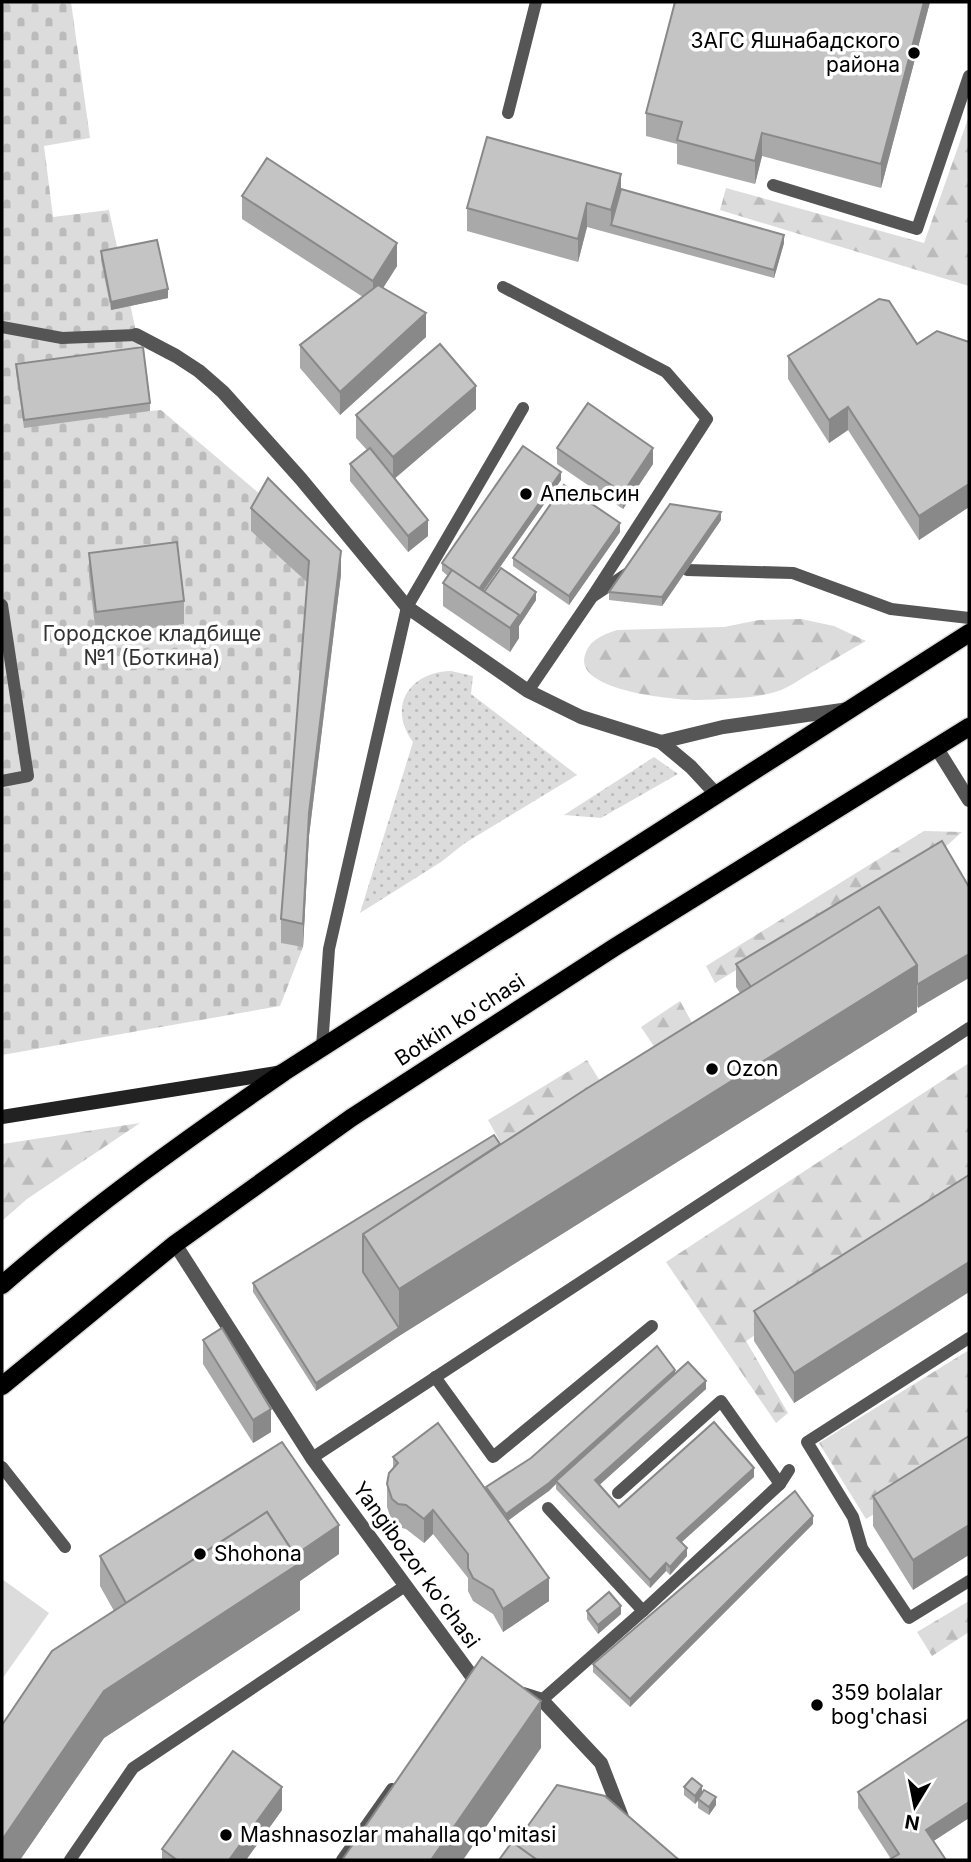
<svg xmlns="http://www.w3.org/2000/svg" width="971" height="1862" viewBox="0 0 971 1862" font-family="Inter,sans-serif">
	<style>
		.green { fill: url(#green-dots) }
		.forest { fill: url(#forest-firs) }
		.cemetery { fill: url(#cemetery-stones) }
		.pitch { fill: #dcdcdc }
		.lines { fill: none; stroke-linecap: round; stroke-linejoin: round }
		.primary-casing { stroke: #dbdbdb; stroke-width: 21 }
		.lane { stroke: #555; stroke-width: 12 }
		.street { stroke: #555; stroke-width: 14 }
		.secondary { stroke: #222; stroke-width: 14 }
		.primary { stroke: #000; stroke-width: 18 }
		.wall { fill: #a9a9a9 }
		.shaded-wall { fill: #898989 }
		.building { fill: #c4c4c4; stroke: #898989; stroke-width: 2 }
		.poi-dot { fill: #000; stroke: #fff; stroke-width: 2.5 }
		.labels { text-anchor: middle; stroke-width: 7; stroke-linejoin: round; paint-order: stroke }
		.poi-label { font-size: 21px; fill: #000; stroke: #fff; text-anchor: start }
		.park-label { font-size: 21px; fill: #333; stroke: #fff }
		.street-label { font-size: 21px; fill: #000; stroke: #fff }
	</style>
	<defs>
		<pattern id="green-dots" width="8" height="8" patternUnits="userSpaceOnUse" patternTransform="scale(1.75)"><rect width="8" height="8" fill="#dcdcdc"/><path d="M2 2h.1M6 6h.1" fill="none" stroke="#bbb" stroke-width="1.8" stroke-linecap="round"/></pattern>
		<pattern id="forest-firs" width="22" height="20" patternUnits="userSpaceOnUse" patternTransform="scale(1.75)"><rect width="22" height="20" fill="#dcdcdc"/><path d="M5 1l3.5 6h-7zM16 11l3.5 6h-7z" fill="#bbb"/></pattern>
		<pattern id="cemetery-stones" width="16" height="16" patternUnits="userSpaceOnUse" patternTransform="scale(1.75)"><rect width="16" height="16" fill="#dcdcdc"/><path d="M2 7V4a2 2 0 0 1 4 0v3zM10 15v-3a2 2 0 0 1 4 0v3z" fill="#bbb"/></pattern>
	</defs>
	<rect width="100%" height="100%" fill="#fff"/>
	<!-- green -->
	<g class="green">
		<path d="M451 671 473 676 471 694 577 775 465 843 441 862 360 913 413 742C387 707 409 672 451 671Z"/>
		<polygon points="654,757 678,774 601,818 564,815"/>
	</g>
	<!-- forest -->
	<g class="forest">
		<polygon points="969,116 969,286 720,210 726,188 924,243"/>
		<path d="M801 619 834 626 866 641C846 652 826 664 806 676 797 681 788 688 778 691 756 699 722 699 698 700 676 700 573 691 585 655 590 639 603 635 617 630L724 627 759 620Z"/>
		<polygon points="924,831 962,832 943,849 926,854 715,983 706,966"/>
		<polygon points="680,1001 709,1053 674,1076 641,1027"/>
		<polygon points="587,1060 616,1107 517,1172 488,1120"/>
		<polygon points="969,1063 969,1196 746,1341 788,1413 776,1423 666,1262"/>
		<polygon points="140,1123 27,1199 2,1221 2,1144"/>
		<polygon points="969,1350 969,1455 866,1519 819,1443"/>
		<polygon points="969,1601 969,1632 932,1656 917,1632"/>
	</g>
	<!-- cemetery -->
	<path class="cemetery" d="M2 2H71L90 138 44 146 53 217 109 210C123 277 141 343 150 411L161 410 268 501 309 584 303 947 280 1006 2 1055Z"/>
	<!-- pitch -->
	<polygon class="pitch" points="2,1579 49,1613 2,1679"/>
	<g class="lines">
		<!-- primary casing -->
		<g class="primary-casing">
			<g id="primary">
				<path d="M2 1285C91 1207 187 1139 284 1072L969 633"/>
				<polyline points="2,1386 175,1244 351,1118 615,947 969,727"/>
			</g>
		</g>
		<!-- lane -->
		<g class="lane">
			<polyline points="508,113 536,2"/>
			<polyline points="773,185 917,229 969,76"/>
			<polyline points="503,287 666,372 707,419 592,597"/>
			<polyline points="2,327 62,338 136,335"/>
			<polyline points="687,570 793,573 891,609 969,618"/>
			<polyline points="2,605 28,776 2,781"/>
			<polyline points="528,691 592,597 628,573"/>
			<polyline points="322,1047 329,949 407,607 523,408"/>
			<polyline points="969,1338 807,1442 853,1517 862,1548 909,1618 969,1581"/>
			<polyline points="435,1377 493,1457 652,1326"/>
			<polyline points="312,1458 969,1028"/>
			<polyline points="2,1467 65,1547"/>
			<polyline points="618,1493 721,1401 780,1484"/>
			<polyline points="548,1508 643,1611"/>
			<polyline points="542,1700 643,1611 780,1484 789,1470"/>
			<polyline points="70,1860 133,1768 405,1586"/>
			<polyline points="342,1860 392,1789"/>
		</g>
		<!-- street -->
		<g class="street">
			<polyline points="136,335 176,356 199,371 223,392 301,479 407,607 528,691 581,717 661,742 691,767 717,795"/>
			<polyline points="661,742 723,727 849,709"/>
			<polyline points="936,747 969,800"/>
			<polyline points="175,1244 312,1458 471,1675 487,1681"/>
			<polyline points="523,1694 542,1700 601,1763 625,1825"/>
		</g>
		<!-- secondary -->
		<polyline class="secondary" points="2,1117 283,1072"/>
		<!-- primary -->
		<use href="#primary" class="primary"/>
	</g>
	<!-- wall -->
	<g class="wall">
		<polygon points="675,2 930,2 881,188 762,156 755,184 677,164 677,144 646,136 646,113"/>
		<polygon points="621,189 784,243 774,278 587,227 578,262 467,231 467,208"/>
		<polygon points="242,196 397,266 383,288 426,337 340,415 300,368 300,345 363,297 242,219"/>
		<polygon points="101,251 168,298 111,310 101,260"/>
		<polygon points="969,342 969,507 919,540 848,430 829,443 788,379 788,356 917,344"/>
		<polygon points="16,364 150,403 150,411 24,428 16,372"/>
		<polygon points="476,409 395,478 428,536 408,552 350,481 350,464 367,450 356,438 356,415"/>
		<polygon points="557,448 653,464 623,509 557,464"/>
		<polygon points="561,480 483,591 536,600 519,626 519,638 510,652 443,606 443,583 448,576 442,571 442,563"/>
		<polygon points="251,508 341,574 309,836 303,947 281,943 281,919 308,583 251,531"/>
		<polygon points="721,520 662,606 609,600 609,592"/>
		<polygon points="620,532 569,605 513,566 513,558"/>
		<polygon points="89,553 184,601 184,624 96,635 89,576"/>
		<polygon points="942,841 918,1008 917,1006 917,1012 399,1336 316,1391 253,1292 253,1283 500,1144 740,993 736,987 736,964"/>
		<polygon points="969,1175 969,1292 794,1403 754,1341 754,1311"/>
		<polygon points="203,1340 271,1432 253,1443 203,1364"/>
		<polygon points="675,1373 706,1389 599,1485 619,1507 754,1477 682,1542 687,1556 670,1575 666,1571 650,1588 556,1489 556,1484 508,1521 549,1601 503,1632 493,1614 473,1601 468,1591 468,1578 433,1534 424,1543 406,1529 398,1527 392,1522 387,1507 387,1484 393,1468 393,1457 486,1490 486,1487"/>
		<polygon points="969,1436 913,1590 873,1526 873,1496"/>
		<polygon points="813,1524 630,1707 593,1672 593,1664"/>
		<polygon points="339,1554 300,1581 300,1610 104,1738 20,1860 2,1860 114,1611 100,1586 100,1556"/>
		<polygon points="587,1611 621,1614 598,1634 587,1619"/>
		<polygon points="684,1787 702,1792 716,1805 709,1815 698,1808 698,1801 695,1804 684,1795"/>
		<polygon points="858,1792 969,1818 933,1841 891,1859 858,1808"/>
		<polygon points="282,1810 246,1860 162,1860 162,1849"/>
	</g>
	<!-- shaded-wall -->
	<g class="shaded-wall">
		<polygon points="924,2 930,2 881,188 881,164"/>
		<polygon points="762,133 762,156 755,184 755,161"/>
		<polygon points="621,174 621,197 611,225 611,210"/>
		<polygon points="587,203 587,227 578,262 578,239"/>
		<polygon points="784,235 784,243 774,278 774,270"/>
		<polygon points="397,243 397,266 373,304 373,281"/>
		<polygon points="168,289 168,298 111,310 111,302"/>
		<polygon points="426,313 426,337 340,415 340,392"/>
		<polygon points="476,386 476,409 393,480 393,457"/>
		<polygon points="848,407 848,430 829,443 829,420"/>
		<polygon points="653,448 653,464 623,509 623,493"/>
		<polygon points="561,472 561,480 479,597 479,589"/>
		<polygon points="969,484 969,507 919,540 919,516"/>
		<polygon points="721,512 721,520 662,606 662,597"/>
		<polygon points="428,520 428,536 408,552 408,536"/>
		<polygon points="620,523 620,532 569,605 569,596"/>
		<polygon points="341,551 341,574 309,836 303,947 303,924 309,813"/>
		<polygon points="536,592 536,600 519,626 519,618"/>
		<polygon points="519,615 519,638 510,652 510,628"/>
		<polygon points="969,954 969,978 918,1008 918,984"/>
		<polygon points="917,965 917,1012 399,1336 316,1391 316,1383 399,1328 399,1289"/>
		<polygon points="969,1262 969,1292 794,1403 794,1373"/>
		<polygon points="675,1370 675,1378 556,1481 556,1484 549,1491 506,1522 506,1514"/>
		<polygon points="706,1381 706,1389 595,1489 595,1480"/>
		<polygon points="271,1409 271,1432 253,1443 253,1420"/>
		<polygon points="754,1468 754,1477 677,1546 677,1538"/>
		<polygon points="433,1510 433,1534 424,1543 424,1519"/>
		<polygon points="813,1516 813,1524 630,1707 630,1699"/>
		<polygon points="339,1525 339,1554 300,1581 300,1610 104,1738 20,1860 2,1860 2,1840 104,1691"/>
		<polygon points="969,1525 969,1555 913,1590 913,1560"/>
		<polygon points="687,1548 687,1556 670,1575 670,1567"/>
		<polygon points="666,1563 666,1571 650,1588 650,1580"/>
		<polygon points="549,1578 549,1601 503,1632 503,1609"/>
		<polygon points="621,1606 621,1614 598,1634 598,1625"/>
		<polygon points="541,1701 541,1748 463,1860 431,1860"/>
		<polygon points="702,1786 702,1794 695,1804 695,1796"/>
		<polygon points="282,1787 282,1810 246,1860 229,1860"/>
		<polygon points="716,1797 716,1805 709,1815 709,1807"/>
		<polygon points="969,1802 969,1818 926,1846 926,1830"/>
	</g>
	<!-- building -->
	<g class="building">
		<polygon points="675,2 924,2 881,164 762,133 755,161 677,140 682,122 646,113"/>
		<polygon points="487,137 621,174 611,210 587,203 578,239 467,208"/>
		<polygon points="267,158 397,243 373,281 242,196"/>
		<polygon points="621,189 784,235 774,270 611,225"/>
		<polygon points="157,240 168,289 111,302 101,251"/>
		<polygon points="378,285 426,313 340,392 300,345"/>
		<polygon points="879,299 889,301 891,304 917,344 937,331 969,342 969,484 919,516 848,407 829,420 788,356"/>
		<polygon points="440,344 476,386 393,457 356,415"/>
		<polygon points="143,347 150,403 24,420 16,364"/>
		<polygon points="588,403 653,448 623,493 557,448"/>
		<polygon points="523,446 561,472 479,589 442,563"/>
		<polygon points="370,448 428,520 408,536 350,464"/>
		<polygon points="268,478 341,551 309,813 303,924 281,919 309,561 251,508"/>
		<polygon points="564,485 620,523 569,596 513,558"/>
		<polygon points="670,504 721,512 662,597 609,592"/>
		<polygon points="177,542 184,601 96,612 89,553"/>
		<polygon points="501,568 536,592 519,618 519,615 484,592"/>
		<polygon points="452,570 519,615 510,628 443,583"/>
		<polygon points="942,841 969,887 969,954 918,984 917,983 917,965 879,907 751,987 736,964"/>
		<polygon points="879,907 917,965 399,1289 363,1234 586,1089"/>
		<polygon points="494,1135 500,1144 363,1234 363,1272 399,1328 316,1383 253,1283"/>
		<polygon points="969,1175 969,1262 794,1373 754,1311"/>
		<polygon points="222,1328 271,1409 253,1420 203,1340"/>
		<polygon points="657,1346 675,1370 549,1483 506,1514 486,1487 531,1458"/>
		<polygon points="688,1362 706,1381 595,1480 619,1507 714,1422 754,1468 677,1538 687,1548 670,1567 666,1563 650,1580 556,1481"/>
		<polygon points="438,1423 549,1578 503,1609 493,1590 473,1578 468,1568 468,1554 433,1510 424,1519 406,1505 398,1504 392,1499 387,1484 389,1473 398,1463 393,1457"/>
		<polygon points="969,1436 969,1525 913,1560 873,1496"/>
		<polygon points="282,1442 339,1525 295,1555 267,1512 126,1603 100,1556"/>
		<polygon points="795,1491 813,1516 630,1699 593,1664"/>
		<polygon points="267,1512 300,1563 104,1691 2,1840 2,1725 52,1651"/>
		<polygon points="609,1592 621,1606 598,1625 587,1611"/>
		<polygon points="482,1657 541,1701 431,1860 342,1860"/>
		<polygon points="969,1719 969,1802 926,1830 946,1860 889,1860 899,1854 858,1792"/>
		<polygon points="233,1751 282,1787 229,1860 177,1860 162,1849"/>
		<polygon points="692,1778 702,1786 695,1796 684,1787"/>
		<polygon points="557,1785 605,1796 679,1860 537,1860 515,1844"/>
		<polygon points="704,1790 716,1797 709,1807 698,1799"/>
		<polygon points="512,1842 537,1860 499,1860"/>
	</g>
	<!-- markers -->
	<g class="poi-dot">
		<circle cx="914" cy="53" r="7"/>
		<circle cx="526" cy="494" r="7"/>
		<circle cx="712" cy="1069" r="7"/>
		<circle cx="200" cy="1554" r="7"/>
		<circle cx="817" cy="1705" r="7"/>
		<circle cx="226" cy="1835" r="7"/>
	</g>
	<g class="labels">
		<!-- poi labels -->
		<g class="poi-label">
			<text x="900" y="48" text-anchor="end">ЗАГС Яшнабадского<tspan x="900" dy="24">района</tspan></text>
			<text x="540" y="501">Апельсин</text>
			<text x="726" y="1076">Ozon</text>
			<text x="214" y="1561">Shohona</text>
			<text x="831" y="1700">359 bolalar<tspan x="831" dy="24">bog'chasi</tspan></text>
			<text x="240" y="1842">Mashnasozlar mahalla qo'mitasi</text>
		</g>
		<!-- park labels -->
		<g class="park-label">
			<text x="152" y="641">Городское кладбище<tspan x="152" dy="24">№1 (Боткина)</tspan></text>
		</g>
		<!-- street labels -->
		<g class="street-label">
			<text transform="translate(460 1020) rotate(-33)" y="7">Botkin ko'chasi</text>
			<text transform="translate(416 1565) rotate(54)" y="7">Yangibozor ko'chasi</text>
		</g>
	</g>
	<!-- border -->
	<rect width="971" height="1862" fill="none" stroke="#000000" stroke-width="7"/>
	<!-- north arrow -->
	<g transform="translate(915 1806) rotate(190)" stroke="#ffffff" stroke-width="5" paint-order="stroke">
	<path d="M0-5L12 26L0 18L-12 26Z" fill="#000000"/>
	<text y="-10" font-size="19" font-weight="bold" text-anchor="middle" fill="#000000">N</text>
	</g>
</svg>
